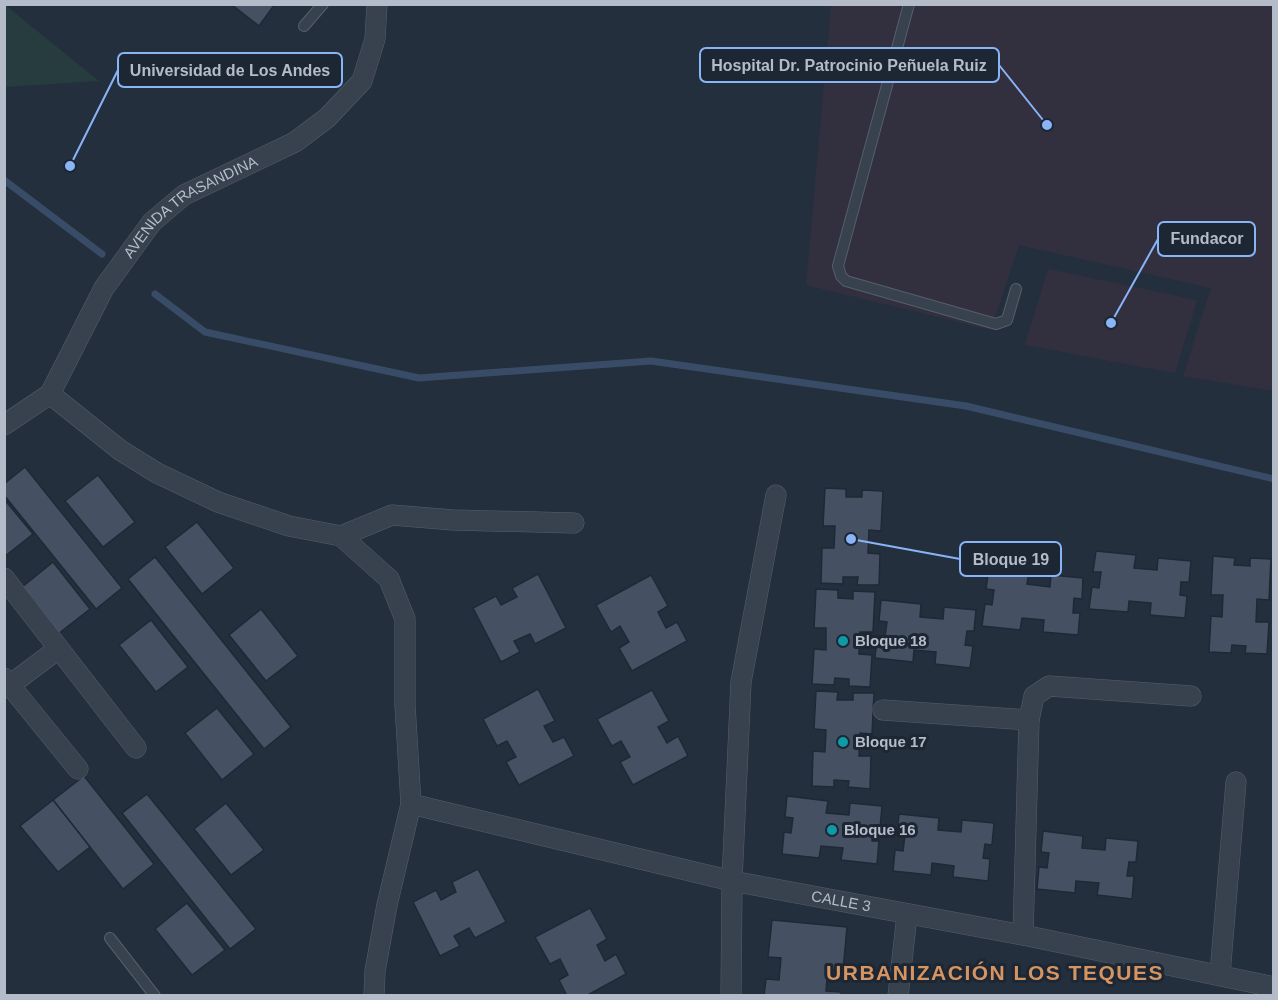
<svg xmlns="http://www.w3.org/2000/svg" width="1278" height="1000" viewBox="0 0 1278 1000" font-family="Arial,sans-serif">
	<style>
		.medical { fill: #32303f }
		.green { fill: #263c3f }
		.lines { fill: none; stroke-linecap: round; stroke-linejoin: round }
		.stream { stroke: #394c67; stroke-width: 7 }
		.building { fill: #455162; stroke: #1f2835; stroke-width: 1.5 }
		.service-casing { stroke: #565f6c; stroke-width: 12 }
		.minor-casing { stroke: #565f6c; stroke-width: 21 }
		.service { stroke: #38414e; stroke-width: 10 }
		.minor { stroke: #38414e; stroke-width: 20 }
		.culture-dot { fill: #0f9aa8; stroke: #1d2633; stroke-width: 2 }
		.labels { text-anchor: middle; stroke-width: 6; stroke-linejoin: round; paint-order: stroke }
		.street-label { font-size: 15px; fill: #b4bcc9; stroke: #1d2633 }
		.poi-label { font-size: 15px; font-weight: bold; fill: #b4bcc9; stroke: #1d2633; text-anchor: start }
		.district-label { font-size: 21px; font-weight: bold; letter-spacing: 1.5px; fill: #d59563; stroke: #1d2633 }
		.leader { fill: none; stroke: #8ab4f8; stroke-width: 2 }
		.callout-dot { fill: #8ab4f8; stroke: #1d2633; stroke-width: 2 }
		.callout { fill: #1d2633; stroke: #8ab4f8; stroke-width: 2 }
		.callout-label { font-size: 16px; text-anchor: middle; font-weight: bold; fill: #b4bcc9 }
	</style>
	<rect width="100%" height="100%" fill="#242f3e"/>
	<!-- medical -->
	<g class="medical">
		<polygon points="831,5 1273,5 1273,391 1183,376 1211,288 1019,245 991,330 806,285"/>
		<polygon points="1048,269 1197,300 1175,373 1025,345"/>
	</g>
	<!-- green -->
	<polygon class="green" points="5,5 99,81 5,87"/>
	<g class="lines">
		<!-- stream -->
		<g class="stream">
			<polyline points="4,180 102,254"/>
			<polyline points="155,294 205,332 419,378 651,361 966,406 1274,479"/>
		</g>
	</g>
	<!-- building -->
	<g class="building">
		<polygon points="231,4 275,4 259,26"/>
		<polygon points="25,467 122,588 96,609 4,495 4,484"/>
		<polygon points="98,475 135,522 103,547 65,501"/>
		<polygon points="825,488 846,489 846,497 862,497 862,490 883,491 881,531 869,530 868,553 880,554 879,585 857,585 858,577 843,577 843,584 821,583 822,548 834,548 835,526 823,526"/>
		<polygon points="4,499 33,534 4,557"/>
		<polygon points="197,522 234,568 202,594 165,547"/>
		<polygon points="1096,551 1136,555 1134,568 1157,570 1158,558 1191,561 1189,582 1181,582 1180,595 1187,596 1185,618 1150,615 1151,603 1129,601 1128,612 1089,609 1092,587 1099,588 1101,572 1093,572"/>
		<polygon points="1213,556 1235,558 1234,565 1250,566 1250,558 1271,559 1269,600 1257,599 1256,622 1269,622 1267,654 1245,653 1246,646 1232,645 1231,653 1209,652 1211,616 1222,617 1223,595 1211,595"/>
		<polygon points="155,557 291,727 264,749 128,579"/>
		<polygon points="53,562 90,609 58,634 21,588"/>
		<polygon points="989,568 1029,572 1027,584 1050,587 1051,575 1083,578 1082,599 1074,598 1073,613 1080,613 1078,635 1043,632 1044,620 1022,618 1020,630 982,626 985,604 992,605 994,590 986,589"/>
		<polygon points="538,574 566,628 535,644 530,634 514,641 520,652 501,662 473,608 496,596 501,605 517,597 512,588"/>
		<polygon points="651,575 668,606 658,612 666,628 677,622 687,641 632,671 619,648 629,642 620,626 611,632 596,605"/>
		<polygon points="816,589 838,590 838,598 853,599 853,591 875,592 873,632 860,632 859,654 872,655 870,687 849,686 849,679 835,678 834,685 812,684 814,649 826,650 826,628 814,628"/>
		<polygon points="881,600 921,604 920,617 943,619 944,607 976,610 974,631 967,631 965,645 973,646 970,668 935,664 936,652 914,650 913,662 875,658 877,636 885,637 887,622 879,621"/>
		<polygon points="261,609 298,656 266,681 229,635"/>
		<polygon points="151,620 188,667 156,692 119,645"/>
		<polygon points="538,689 555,721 544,726 553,742 564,737 574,756 519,785 506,762 516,757 507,741 497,746 483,719"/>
		<polygon points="652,690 669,721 658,727 667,743 678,736 688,756 633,785 620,762 630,757 621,741 612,746 597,719"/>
		<polygon points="816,691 838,692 837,700 853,700 853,693 874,693 872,734 860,733 859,756 871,756 870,789 848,787 849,781 834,780 834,787 812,786 813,751 825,752 826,730 814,729"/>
		<polygon points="217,708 254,754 222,780 185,733"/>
		<polygon points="84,776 154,864 123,889 53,800"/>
		<polygon points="147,794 256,929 230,949 122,813"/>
		<polygon points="787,796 828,801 826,813 849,815 850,803 882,806 880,828 873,827 872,841 879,841 877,864 841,860 843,848 821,846 819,858 782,854 784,832 791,833 793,818 785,817"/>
		<polygon points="53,800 90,847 58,872 20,826"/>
		<polygon points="226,803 264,850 231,875 194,829"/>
		<polygon points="899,814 939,818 938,830 961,832 962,820 994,823 992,845 985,844 983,858 990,859 988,881 953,877 954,866 932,863 931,875 893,871 895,850 903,851 905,835 897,834"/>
		<polygon points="1043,831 1083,836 1082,848 1105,850 1106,838 1138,841 1136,862 1129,862 1127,876 1134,876 1132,899 1097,895 1099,883 1076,881 1075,893 1037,889 1039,867 1047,868 1049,853 1041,852"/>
		<polygon points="478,869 506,922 475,938 469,928 454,936 460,946 440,956 413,902 436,890 441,900 456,892 452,882"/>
		<polygon points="187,903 225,950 192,975 155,929"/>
		<polygon points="590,908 607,939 597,945 605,961 616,954 626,974 586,996 567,996 559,980 568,975 560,959 550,964 535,937"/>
		<polygon points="772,920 847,927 843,971 828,969 826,991 841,992 841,996 764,996 766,979 779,980 781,958 768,957"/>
	</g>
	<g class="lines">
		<!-- service casing -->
		<g class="service-casing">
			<g id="service">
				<polyline points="909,4 838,266 841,276 846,281 996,324 1007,320 1016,289"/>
				<polyline points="304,26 323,4"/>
				<polyline points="110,938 155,996"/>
			</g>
		</g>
		<!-- minor casing -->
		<g class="minor-casing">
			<g id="minor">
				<polyline points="50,394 120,450 157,473 218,502 289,526 341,536 389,579 405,619 405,705 411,804 387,905 375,971 374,996"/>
				<path id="s1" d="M4 425 50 394 104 288 152 222 184 195 295 142 327 118 362 81 375 39 377 4"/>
				<polyline points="341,536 392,515 453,520 574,523"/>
				<polyline points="4,578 136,748"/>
				<polyline points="4,678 78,769"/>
				<polyline points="10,685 58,649"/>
				<polyline points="883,710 1029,720"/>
				<path id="s2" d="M411 804 732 881 1023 935 1274 987"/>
				<polyline points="1023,935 1029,720 1034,696 1049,686 1191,696"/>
				<polyline points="1220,974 1236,782"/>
				<polyline points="731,996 732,881 741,682 776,495"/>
				<polyline points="898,996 907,915"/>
			</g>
		</g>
		<!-- service -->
		<use href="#service" class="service"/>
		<!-- minor -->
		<use href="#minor" class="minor"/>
	</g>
	<!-- markers -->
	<g class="culture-dot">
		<circle cx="843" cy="641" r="6"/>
		<circle cx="843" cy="742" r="6"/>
		<circle cx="832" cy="830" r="6"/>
	</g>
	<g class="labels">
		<!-- street labels -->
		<g class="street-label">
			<text dy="5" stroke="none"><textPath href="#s1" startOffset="296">AVENIDA TRASANDINA</textPath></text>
			<text dy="5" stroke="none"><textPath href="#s2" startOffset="441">CALLE 3</textPath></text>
		</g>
		<!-- poi labels -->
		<g class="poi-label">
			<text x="855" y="646">Bloque 18</text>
			<text x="855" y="747">Bloque 17</text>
			<text x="844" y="835">Bloque 16</text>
		</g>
		<!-- district labels -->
		<g class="district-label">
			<text x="995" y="980">URBANIZACIÓN LOS TEQUES</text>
		</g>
	</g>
	<!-- callouts -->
	<path class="leader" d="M1047 125L999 65M70 166L118 70M1111 323L1158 239M851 539L960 559"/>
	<g class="callout-dot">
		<circle cx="1047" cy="125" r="6"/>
		<circle cx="70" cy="166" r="6"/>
		<circle cx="1111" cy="323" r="6"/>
		<circle cx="851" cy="539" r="6"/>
	</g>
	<g class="callout">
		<rect x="700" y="48" width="299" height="34" rx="6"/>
		<rect x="118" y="53" width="224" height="34" rx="6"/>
		<rect x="1158" y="222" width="97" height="34" rx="6"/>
		<rect x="960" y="542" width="101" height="34" rx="6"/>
	</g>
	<g class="callout-label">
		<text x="849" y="71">Hospital Dr. Patrocinio Peñuela Ruiz</text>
		<text x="230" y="76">Universidad de Los Andes</text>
		<text x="1207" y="244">Fundacor</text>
		<text x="1011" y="565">Bloque 19</text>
	</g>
	<!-- border -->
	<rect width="1278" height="1000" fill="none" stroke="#b4bcc9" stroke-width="12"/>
</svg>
